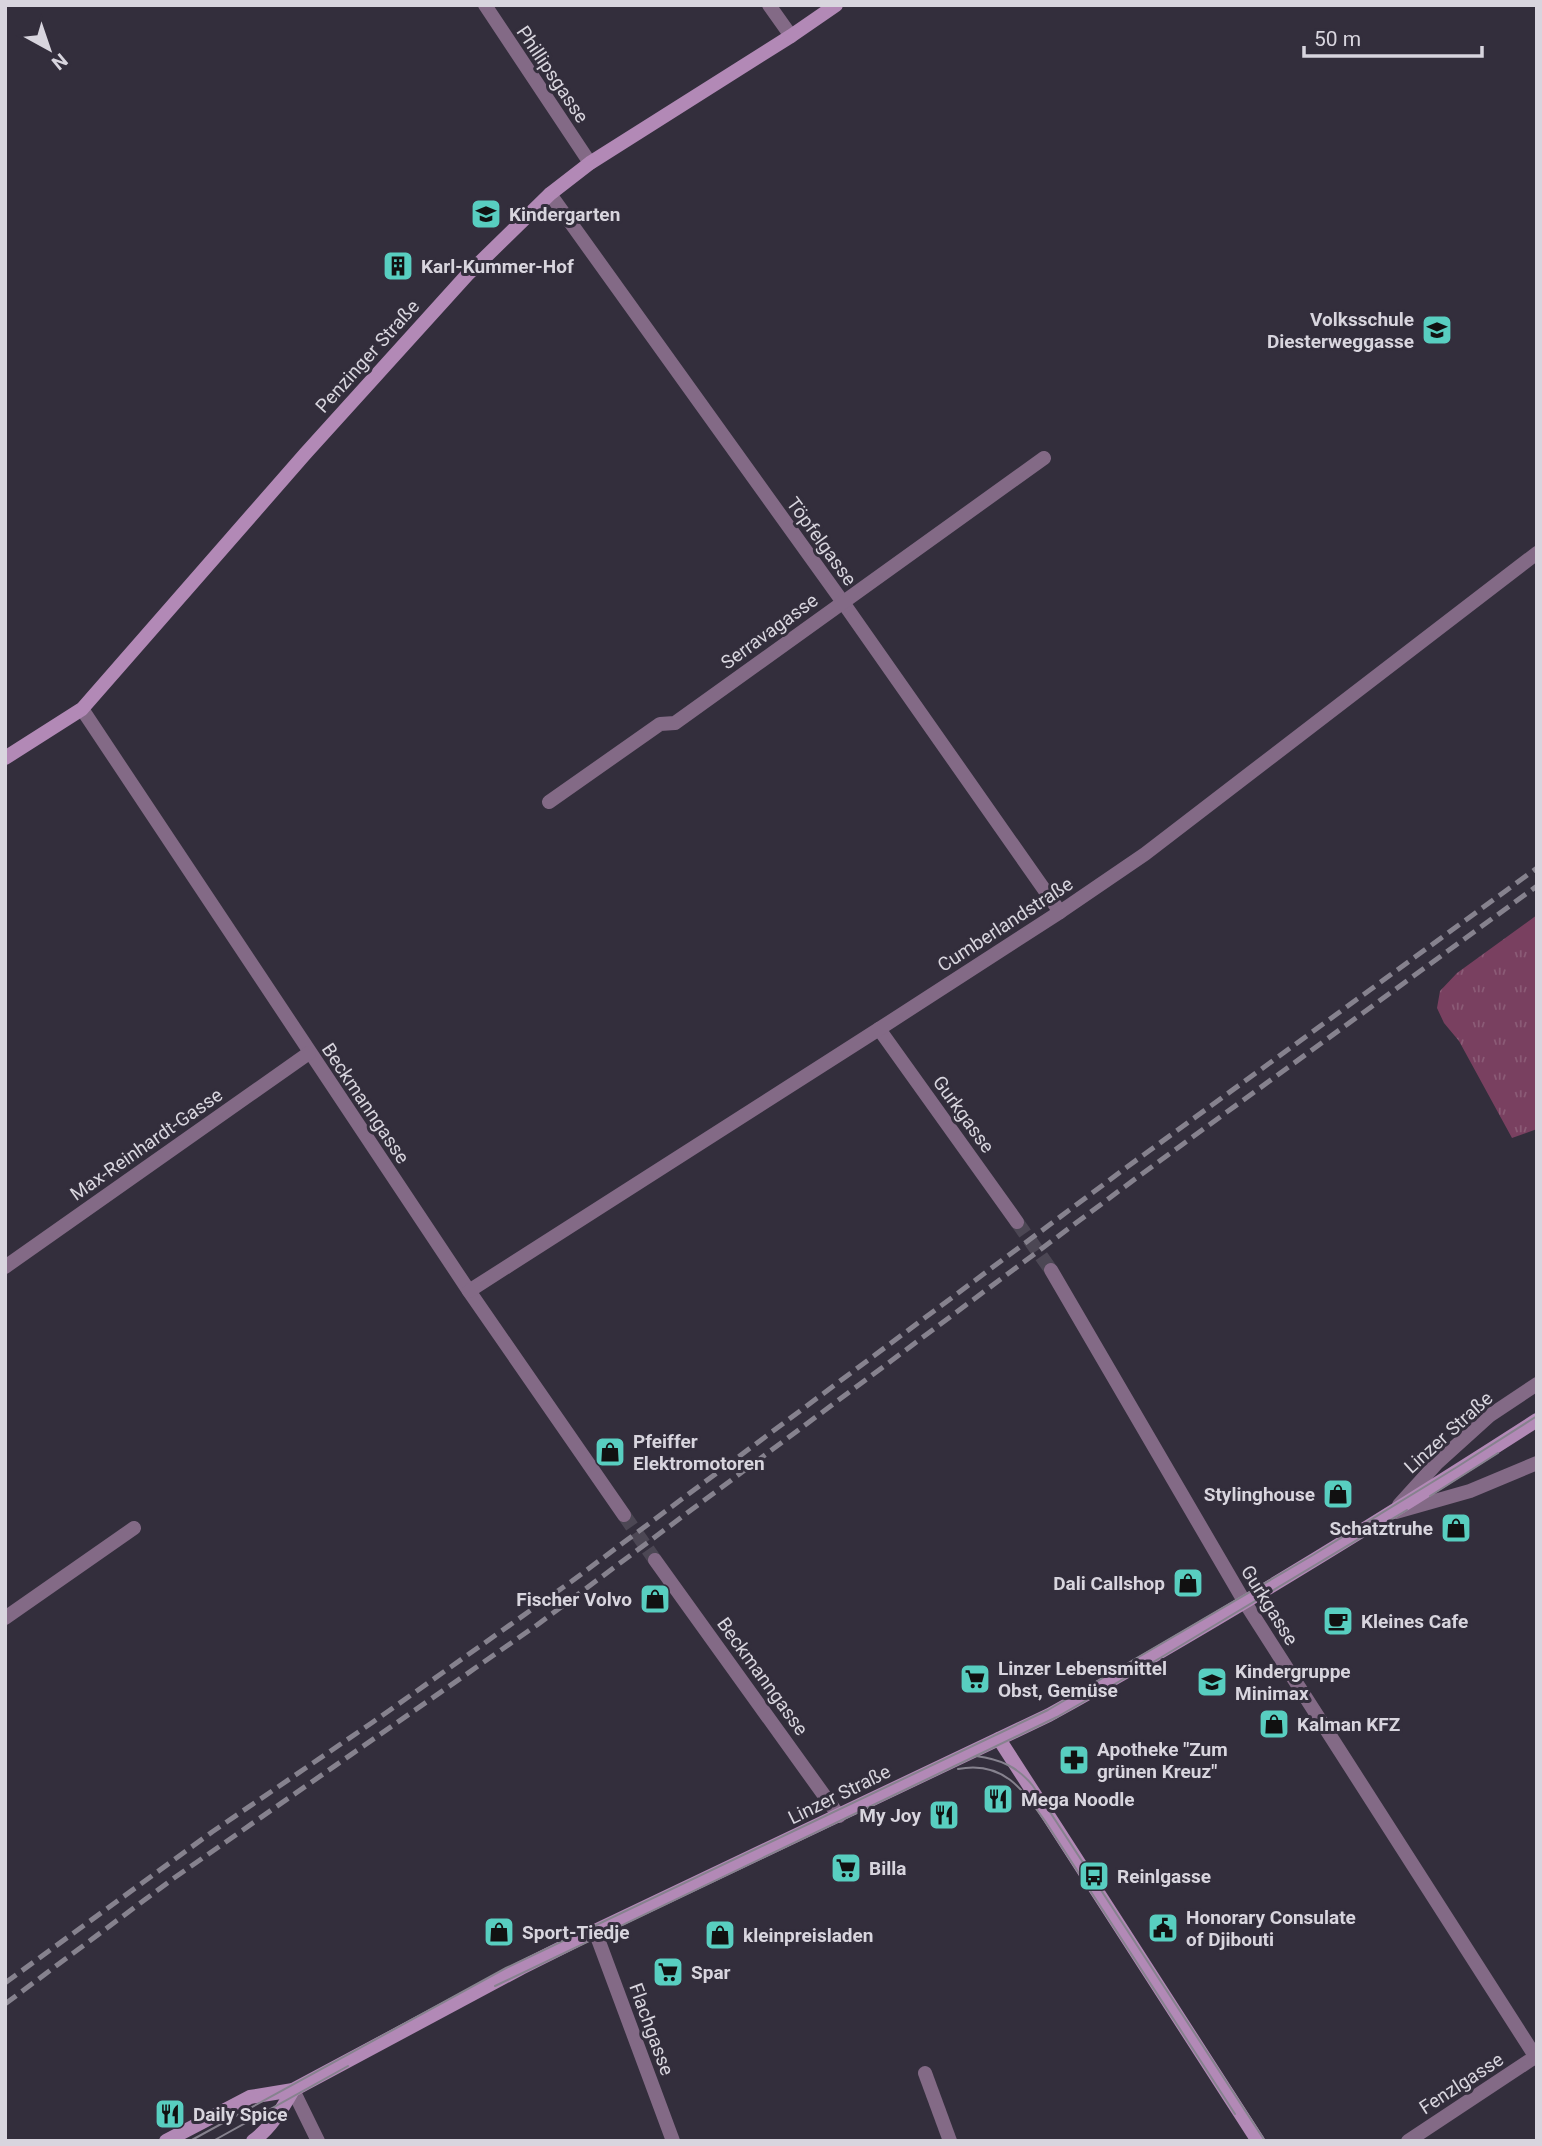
<svg xmlns="http://www.w3.org/2000/svg" width="1542" height="2146" viewBox="0 0 1542 2146" font-family="Roboto,sans-serif">
	<style>
		.grass { fill: url(#grass-tufts) }
		.lines { fill: none; stroke-linecap: round; stroke-linejoin: round }
		.street-tunnel { stroke: #4c4754; stroke-width: 14; stroke-dasharray: 14 7; stroke-linecap: butt }
		.street { stroke: #836a86; stroke-width: 14 }
		.secondary { stroke: #b289b6; stroke-width: 14 }
		.tram { stroke: #86828e; stroke-width: 2 }
		.rail { stroke: #86828e; stroke-width: 5; stroke-dasharray: 14 7; stroke-linecap: butt }
		.labels { text-anchor: middle; stroke-width: 6; stroke-linejoin: round; paint-order: stroke }
		.street-label { font-size: 19px; fill: #d8d5de; stroke: #332e3c }
		.poi-label { font-size: 19px; font-weight: bold; fill: #d8d5de; stroke: #332e3c; text-anchor: start }
	</style>
	<defs>
		<pattern id="grass-tufts" width="24" height="20" patternUnits="userSpaceOnUse" patternTransform="scale(1.75)"><rect width="24" height="20" fill="#794060"/><path d="M3 7l-1-3M5 7V3M7 7l1-3M15 17l-1-3M17 17v-4M19 17l1-3" fill="none" stroke="#8b5b76"/></pattern>
	</defs>
	<rect width="100%" height="100%" fill="#332e3c"/>
	<!-- grass -->
	<polygon class="grass" points="1537,915 1537,1129 1512,1138 1459,1041 1444,1023 1437,1008 1440,991 1457,973"/>
	<g class="lines">
		<!-- street-tunnel -->
		<g class="street-tunnel">
			<polyline points="1017,1222 1051,1270"/>
			<polyline points="624,1515 655,1560"/>
		</g>
		<!-- street -->
		<g class="street">
			<polyline points="485,5 590,163"/>
			<polyline points="769,5 791,36"/>
			<polyline points="550,194 842,601 1060,912"/>
			<polyline points="82,709 469,1291 624,1515"/>
			<polyline points="549,802 660,724 675,723 1044,458"/>
			<polyline points="879,1029 1017,1222"/>
			<polyline points="5,1267 309,1053"/>
			<polyline points="1051,1270 1244,1601 1537,2059"/>
			<polyline points="469,1291 879,1029 1060,912 1145,854 1537,553"/>
			<polyline points="1399,1505 1437,1463 1489,1416 1537,1384"/>
			<polyline points="1396,1512 1470,1491 1537,1463"/>
			<polyline points="655,1560 839,1816"/>
			<polyline points="5,1618 134,1528"/>
			<polyline points="595,1931 673,2141"/>
			<polyline points="925,2073 950,2141"/>
			<polyline points="293,2090 318,2141"/>
			<polyline points="1408,2141 1535,2057"/>
		</g>
		<!-- secondary -->
		<g class="secondary">
			<polyline points="5,758 82,709 305,454 467,275 550,194 590,163 791,36 836,5"/>
			<polyline points="999,1739 1258,2141"/>
			<path d="M166 2141 250 2097 293 2090 521 1968 595 1931 1049 1715C1215 1623 1377 1523 1537 1420"/>
			<path d="M253 2141C271 2128 282 2109 293 2090"/>
		</g>
		<!-- tram -->
		<g class="tram">
			<polyline points="1430,1496 1498,1453"/>
			<path d="M976 1756C1000 1759 1018 1767 1033 1786L1265 2141"/>
			<path d="M958 1769C1004 1760 1024 1791 1047 1824L1235 2114"/>
			<polyline points="495,1986 1057,1717 1160,1658 1407,1510"/>
			<polyline points="190,2141 506,1968 1048,1710 1313,1555 1457,1467 1537,1416"/>
			<polyline points="213,2141 348,2066"/>
		</g>
		<!-- rail -->
		<g class="rail">
			<polyline points="5,1983 212,1832 373,1722 572,1581 1127,1167 1537,868"/>
			<polyline points="5,2004 174,1878 537,1625 1135,1179 1537,886"/>
		</g>
	</g>
	<!-- icons -->
	<defs>
		<g id="school-square" transform="scale(1.575)"><rect x="-9" y="-9" width="18" height="18" rx="4" fill="#58cec0" stroke="#332e3c"/><path d="M0-5L7-2L0 1L-7-2ZM-4 1L0 2.5L4 1V4Q0 6-4 4Z" fill="#111"/></g>
		<g id="building-square" transform="scale(1.575)"><rect x="-9" y="-9" width="18" height="18" rx="4" fill="#58cec0" stroke="#332e3c"/><path d="M-4-6H4V6H1V3H-1V6H-4ZM-2.5-4.3h1.7v1.8h-1.7ZM.8-4.3h1.7v1.8H.8ZM-2.5-1h1.7V.8h-1.7ZM.8-1h1.7V.8H.8Z" fill="#111"/></g>
		<g id="shop-square" transform="scale(1.575)"><rect x="-9" y="-9" width="18" height="18" rx="4" fill="#58cec0" stroke="#332e3c"/><path d="M-5-2.5h2.3a2.7 3.5 0 0 1 5.4 0H5L5.5 6h-11ZM-1.5-2.5h3a1.5 2.3 0 0 0-3 0Z" fill="#111"/></g>
		<g id="cafe-square" transform="scale(1.575)"><rect x="-9" y="-9" width="18" height="18" rx="4" fill="#58cec0" stroke="#332e3c"/><path d="M-5.5-4.5H6V0H3Q3 3.5 0 3.5H-2.5Q-5.5 3.5-5.5 0ZM3-3.2v2h1.7v-2ZM-6 4.5H4V6H-6Z" fill="#111"/></g>
		<g id="supermarket-square" transform="scale(1.575)"><rect x="-9" y="-9" width="18" height="18" rx="4" fill="#58cec0" stroke="#332e3c"/><path d="M-6-5.5h2.5l.6 2H6L4.5 2H-2.5L-4.4-4H-6ZM-1.5 3.2a1.3 1.3 0 1 0 .1 0ZM3 3.2a1.3 1.3 0 1 0 .1 0Z" fill="#111"/></g>
		<g id="pharmacy-square" transform="scale(1.575)"><rect x="-9" y="-9" width="18" height="18" rx="4" fill="#58cec0" stroke="#332e3c"/><path d="M-2-6h4v4h4v4h-4v4h-4v-4h-4v-4h4Z" fill="#111"/></g>
		<g id="restaurant-square" transform="scale(1.575)"><rect x="-9" y="-9" width="18" height="18" rx="4" fill="#58cec0" stroke="#332e3c"/><path d="M-5-6h1v4h1v-4h1v4h1v-4h1v5L-1.5 .5V6h-2V.5L-5-1ZM5-6V6H3V1.5H1.5Q1.5-4 5-6Z" fill="#111"/></g>
		<g id="bus-square" transform="scale(1.575)"><rect x="-9" y="-9" width="18" height="18" rx="4" fill="#58cec0" stroke="#332e3c"/><path d="M-5-6H5V4H4V6H2V4H-2V6H-4V4H-5ZM-3.5-4V0h7V-4ZM-3.5 1.2v1.5H-2V1.2ZM2 1.2v1.5H3.5V1.2Z" fill="#111"/></g>
		<g id="civic-square" transform="scale(1.575)"><rect x="-9" y="-9" width="18" height="18" rx="4" fill="#58cec0" stroke="#332e3c"/><path d="M-.6-6.5H3V-4.5H.6V-3L4-1V1h2V6H-6V1h2V-1L-.6-3ZM-1.2 2.5V6h2.4V2.5Z" fill="#111"/></g>
	</defs>
	<g fill-rule="evenodd">
		<use href="#school-square" x="486" y="214"/>
		<use href="#building-square" x="398" y="266"/>
		<use href="#school-square" x="1437" y="330"/>
		<use href="#shop-square" x="610" y="1452"/>
		<use href="#shop-square" x="1338" y="1494"/>
		<use href="#shop-square" x="1456" y="1528"/>
		<use href="#shop-square" x="1188" y="1583"/>
		<use href="#shop-square" x="655" y="1599"/>
		<use href="#cafe-square" x="1338" y="1621"/>
		<use href="#supermarket-square" x="975" y="1679"/>
		<use href="#school-square" x="1212" y="1682"/>
		<use href="#shop-square" x="1274" y="1724"/>
		<use href="#pharmacy-square" x="1074" y="1760"/>
		<use href="#restaurant-square" x="998" y="1799"/>
		<use href="#restaurant-square" x="944" y="1815"/>
		<use href="#supermarket-square" x="846" y="1868"/>
		<use href="#bus-square" x="1094" y="1876"/>
		<use href="#civic-square" x="1163" y="1928"/>
		<use href="#shop-square" x="499" y="1932"/>
		<use href="#shop-square" x="720" y="1935"/>
		<use href="#supermarket-square" x="668" y="1972"/>
		<use href="#restaurant-square" x="170" y="2114"/>
	</g>
	<g class="labels">
		<!-- street labels -->
		<g class="street-label">
			<text transform="translate(553 74) rotate(56)" y="7">Phillipsgasse</text>
			<text transform="translate(367 356) rotate(-48)" y="7">Penzinger Straße</text>
			<text transform="translate(822 541) rotate(54)" y="7">Töpfelgasse</text>
			<text transform="translate(769 631) rotate(-36)" y="7">Serravagasse</text>
			<text transform="translate(1005 924) rotate(-33)" y="7">Cumberlandstraße</text>
			<text transform="translate(366 1103) rotate(56)" y="7">Beckmanngasse</text>
			<text transform="translate(964 1114) rotate(54)" y="7">Gurkgasse</text>
			<text transform="translate(146 1144) rotate(-35)" y="7">Max-Reinhardt-Gasse</text>
			<text transform="translate(1448 1432) rotate(-42)" y="7">Linzer Straße</text>
			<text transform="translate(1270 1605) rotate(58)" y="7">Gurkgasse</text>
			<text transform="translate(763 1676) rotate(54)" y="7">Beckmanngasse</text>
			<text transform="translate(839 1794) rotate(-26)" y="7">Linzer Straße</text>
			<text transform="translate(652 2029) rotate(70)" y="7">Flachgasse</text>
			<text transform="translate(1461 2083) rotate(-33)" y="7">Fenzlgasse</text>
		</g>
		<!-- poi labels -->
		<g class="poi-label">
			<text x="509" y="221">Kindergarten</text>
			<text x="421" y="273">Karl-Kummer-Hof</text>
			<text x="1414" y="326" text-anchor="end">Volksschule<tspan x="1414" dy="22">Diesterweggasse</tspan></text>
			<text x="633" y="1448">Pfeiffer<tspan x="633" dy="22">Elektromotoren</tspan></text>
			<text x="1315" y="1501" text-anchor="end">Stylinghouse</text>
			<text x="1433" y="1535" text-anchor="end">Schatztruhe</text>
			<text x="1165" y="1590" text-anchor="end">Dali Callshop</text>
			<text x="632" y="1606" text-anchor="end">Fischer Volvo</text>
			<text x="1361" y="1628">Kleines Cafe</text>
			<text x="998" y="1675">Linzer Lebensmittel<tspan x="998" dy="22">Obst, Gemüse</tspan></text>
			<text x="1235" y="1678">Kindergruppe<tspan x="1235" dy="22">Minimax</tspan></text>
			<text x="1297" y="1731">Kalman KFZ</text>
			<text x="1097" y="1756">Apotheke "Zum<tspan x="1097" dy="22">grünen Kreuz"</tspan></text>
			<text x="1021" y="1806">Mega Noodle</text>
			<text x="921" y="1822" text-anchor="end">My Joy</text>
			<text x="869" y="1875">Billa</text>
			<text x="1117" y="1883">Reinlgasse</text>
			<text x="1186" y="1924">Honorary Consulate<tspan x="1186" dy="22">of Djibouti</tspan></text>
			<text x="522" y="1939">Sport-Tiedje</text>
			<text x="743" y="1942">kleinpreisladen</text>
			<text x="691" y="1979">Spar</text>
			<text x="193" y="2121">Daily Spice</text>
		</g>
	</g>
	<!-- border -->
	<rect width="1542" height="2146" fill="none" stroke="#d8d5de" stroke-width="14"/>
	<!-- north arrow -->
	<g transform="translate(49 49) rotate(140)" stroke="#332e3c" stroke-width="5" paint-order="stroke">
	<path d="M0-5L12 26L0 18L-12 26Z" fill="#d8d5de"/>
	<text y="-10" font-size="19" font-weight="bold" text-anchor="middle" fill="#d8d5de">N</text>
	</g>
	<!-- scale -->
	<path d="M1304 46v10h178v-10" fill="none" stroke="#d8d5de" stroke-width="3.5"/>
	<text x="1314" y="46" font-size="21" fill="#d8d5de" stroke="#332e3c" stroke-width="5" paint-order="stroke">50 m</text>
</svg>
